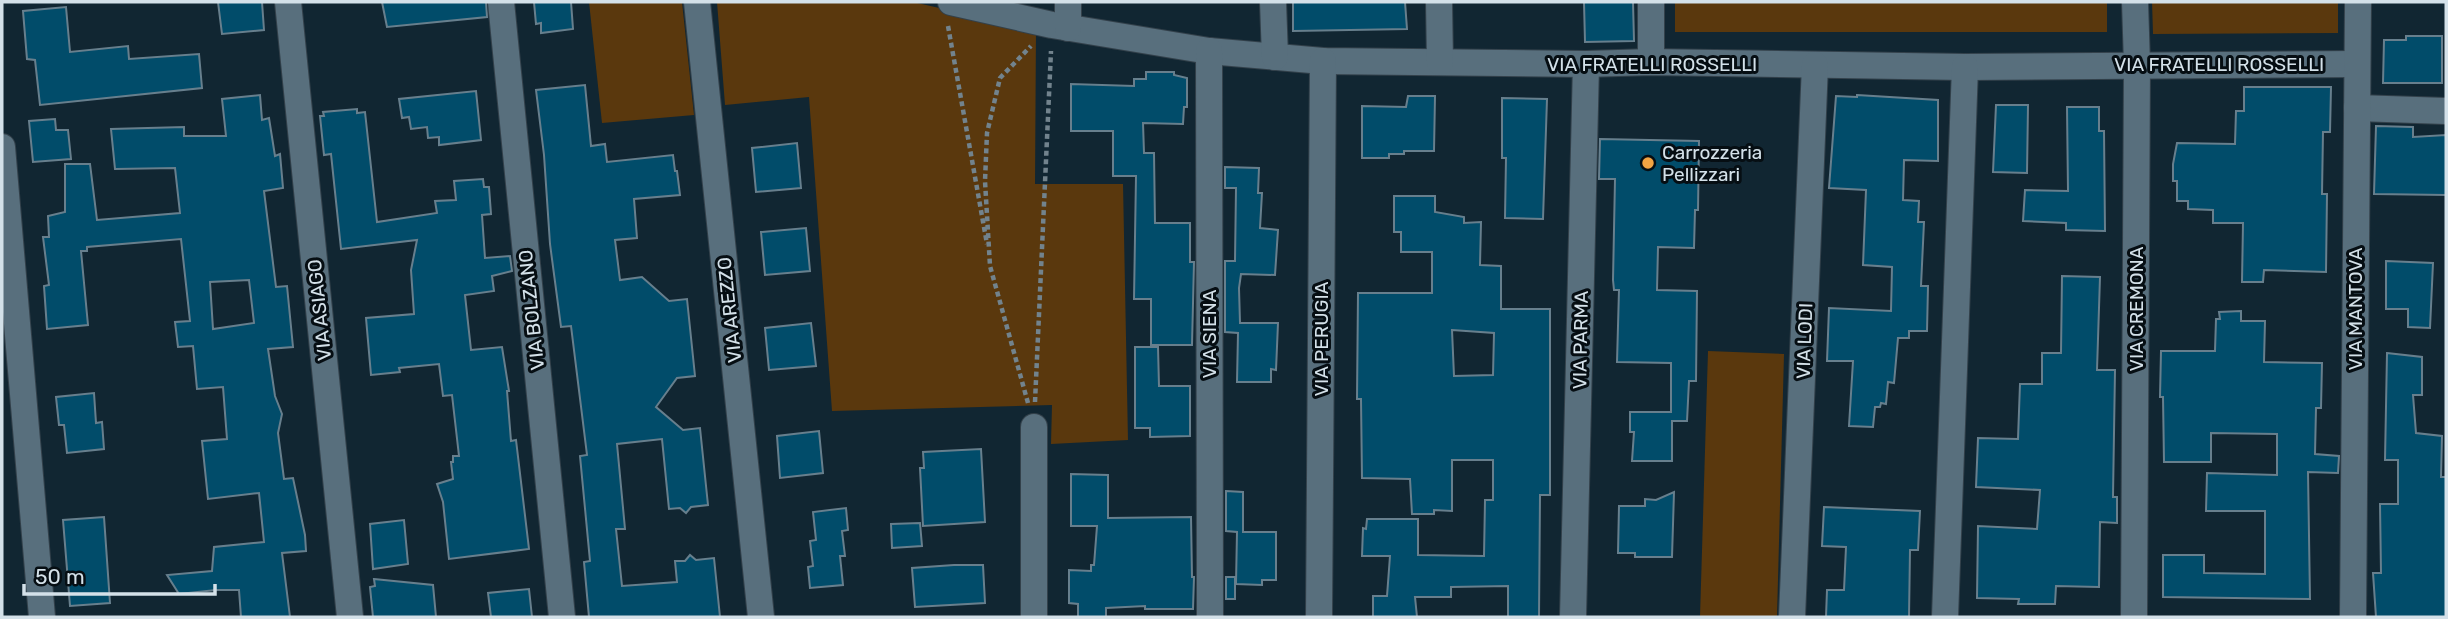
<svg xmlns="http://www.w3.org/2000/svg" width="2448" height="619" viewBox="0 0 2448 619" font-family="Rubik,sans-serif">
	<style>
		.green { fill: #5a380d }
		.building { fill: #014c6a; stroke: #677f8d; stroke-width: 2; fill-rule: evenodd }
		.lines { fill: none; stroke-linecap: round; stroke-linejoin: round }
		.minor-casing { stroke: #33414b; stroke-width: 28 }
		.path { stroke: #72838d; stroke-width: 4.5; stroke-dasharray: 5 3.5; stroke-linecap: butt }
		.minor { stroke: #586f7d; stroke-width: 26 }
		.poi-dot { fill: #f3a443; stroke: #060e13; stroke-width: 2.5 }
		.labels { text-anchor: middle; stroke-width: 6; stroke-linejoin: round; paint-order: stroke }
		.street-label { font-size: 19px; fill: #d4e1e9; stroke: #060e13 }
		.poi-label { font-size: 19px; fill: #d4e1e9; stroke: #060e13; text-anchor: start }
	</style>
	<rect width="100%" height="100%" fill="#112632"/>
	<!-- green -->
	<g class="green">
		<polygon points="589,2 682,2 694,115 602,123"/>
		<polygon points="717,2 913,2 1036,30 1035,184 1123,184 1128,440 1051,444 1052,405 832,411 809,97 725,105"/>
		<rect x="1675" y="2" width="432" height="30"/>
		<polygon points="2152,2 2338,2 2338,33 2153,34"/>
		<polygon points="1708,351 1784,354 1777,617 1700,617"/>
	</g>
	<!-- building -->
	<g class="building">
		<polygon points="218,2 262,2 264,30 222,34"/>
		<polygon points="382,2 486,2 487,17 387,27"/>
		<polygon points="534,2 571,2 573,29 541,33 541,23 536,24"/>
		<polygon points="1293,2 1405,2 1407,29 1293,31"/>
		<polygon points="1584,2 1633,2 1634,41 1585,42"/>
		<polygon points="66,7 70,52 128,46 129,59 199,54 202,88 40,105 35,60 27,59 23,11"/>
		<polygon points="2406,36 2442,36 2442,83 2383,83 2384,40 2406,40"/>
		<polygon points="1146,72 1174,72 1174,75 1187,78 1187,107 1184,107 1183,124 1143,123 1144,153 1154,153 1155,223 1190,223 1190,262 1194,262 1192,345 1151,345 1151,299 1134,299 1136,176 1113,176 1113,131 1071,131 1071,84 1134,86 1134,79 1146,79"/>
		<polygon points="585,85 591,146 605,144 607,162 673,155 675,171 677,171 680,195 634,199 637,238 615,240 620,280 642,277 669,301 687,299 695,376 677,378 656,407 683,430 700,428 708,505 691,507 686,513 680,508 669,509 662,439 617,444 625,529 616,529 622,586 677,582 675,561 685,561 690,555 696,560 714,558 720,617 589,617 584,562 590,561 580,456 587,455 571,326 561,327 550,244 544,155 536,90"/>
		<polygon points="2244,87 2331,87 2330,132 2323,132 2322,194 2327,194 2326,272 2264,270 2263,282 2242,282 2243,223 2213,223 2213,210 2188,209 2188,201 2177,201 2177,181 2173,181 2173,164 2177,143 2235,144 2236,111 2244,111"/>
		<polygon points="476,91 481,140 439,145 439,137 428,138 427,127 411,129 409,117 402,118 399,99"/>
		<path d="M260 95 262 120 269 118 275 156 280 154 283 188 264 191 276 287 287 286 293 347 268 349 275 396 282 414 278 433 284 479 293 478 305 535 306 551 282 553 290 617H241L239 590H216L179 594 167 575 212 571 214 547 264 542 259 493 208 499 202 441 227 439 223 387 197 389 193 346 178 347 175 322 190 321 181 239 87 247V251H81L88 325 47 329 44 286 49 285 43 237H49L48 216 65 212V164H90L97 220 180 213 175 168 115 169 111 129 184 127V136H226L222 99ZM249 280 254 323 213 329 210 282Z"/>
		<polygon points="1857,95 1938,100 1938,161 1904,160 1903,200 1919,201 1918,222 1924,222 1921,286 1928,286 1927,331 1909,331 1909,338 1898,338 1894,383 1888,382 1886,404 1881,403 1880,407 1875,407 1873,427 1849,426 1853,361 1827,361 1829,308 1891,311 1892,267 1863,265 1866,190 1829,188 1836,96 1857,97"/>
		<polygon points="1408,96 1435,96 1434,151 1404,151 1404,154 1389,154 1389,158 1362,158 1362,106 1406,107"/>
		<polygon points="1502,98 1547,99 1543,219 1505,218 1506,158 1502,158"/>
		<polygon points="1996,105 2028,105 2027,173 1993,172"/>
		<polygon points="2067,107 2099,107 2099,131 2104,131 2105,231 2066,230 2066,223 2023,221 2025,190 2068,191"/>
		<polygon points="357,109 357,113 365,112 377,222 437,213 435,201 456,200 454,181 483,179 484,187 489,187 491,214 482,215 485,258 510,256 512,271 492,276 494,291 465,295 471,350 502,347 509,391 507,391 511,441 516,440 529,549 449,559 443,502 437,484 453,479 451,462 453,462 453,456 459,456 452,395 443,396 439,364 399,368 400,372 371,375 366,318 414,314 411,270 417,240 341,249 331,154 324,155 320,116 324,116 323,112"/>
		<polygon points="55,119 56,130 68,130 71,159 33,162 29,121"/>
		<polygon points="2376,126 2413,127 2413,137 2446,135 2446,195 2374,194"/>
		<polygon points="1600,139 1699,141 1698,210 1695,210 1694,248 1658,247 1657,290 1697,291 1696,381 1689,381 1687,421 1672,421 1672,461 1632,461 1634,432 1630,432 1630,412 1671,412 1671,363 1617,362 1619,290 1614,290 1613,280 1615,179 1599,179"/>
		<polygon points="797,143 801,188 756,192 752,148"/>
		<polygon points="1225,167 1259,168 1258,193 1262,193 1260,228 1278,230 1275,275 1241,274 1239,288 1240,323 1278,323 1276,370 1271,369 1271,382 1237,382 1238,333 1225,332 1225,261 1235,261 1236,188 1225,188"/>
		<path d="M1394 196H1435V212L1464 217V223L1481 222 1480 265 1501 266V309H1550V495H1540L1539 617H1508V586L1451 587V597H1415L1417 617H1373V596H1387L1390 556H1362L1363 528 1366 529 1367 519H1418V555L1484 556 1485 500H1493V460H1452V511L1434 510V514H1412L1410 479 1362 478 1361 399H1357L1358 293H1432V252H1401V232H1394ZM1452 330 1494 333 1493 375 1454 376Z"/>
		<polygon points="806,228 810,271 765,275 761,232"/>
		<polygon points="2386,261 2433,263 2430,328 2408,327 2408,309 2386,309"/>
		<polygon points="2062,276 2100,277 2097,370 2115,370 2113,497 2117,497 2117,523 2100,522 2099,587 2056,586 2055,604 2018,604 2019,599 1977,598 1978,526 2037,529 2040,490 1976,487 1978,438 2018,439 2020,384 2042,384 2042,353 2061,353"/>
		<polygon points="2241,311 2241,321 2265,321 2264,362 2322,363 2321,408 2316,408 2315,454 2339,456 2338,473 2308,472 2310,599 2163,597 2163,555 2204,555 2204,573 2265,574 2265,511 2206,511 2207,473 2277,475 2277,434 2211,433 2211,462 2164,462 2163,397 2160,397 2161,351 2215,351 2216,319 2220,319 2219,312"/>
		<polygon points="811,323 816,366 769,370 765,328"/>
		<polygon points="1135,347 1158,347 1159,386 1190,386 1190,436 1150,437 1150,428 1135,428"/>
		<polygon points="2387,353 2422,357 2422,395 2413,395 2416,433 2442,436 2441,477 2446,477 2446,617 2376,617 2373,573 2381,573 2380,504 2398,504 2398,460 2385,460"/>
		<polygon points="94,393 96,423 102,422 104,449 67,453 64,425 59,425 56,397"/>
		<polygon points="819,431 823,473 780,478 777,436"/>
		<polygon points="981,449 985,522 923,526 920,468 924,468 923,452"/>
		<polygon points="1071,474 1108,475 1108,518 1191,517 1192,577 1194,577 1193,609 1145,609 1145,606 1106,608 1106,617 1078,617 1078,604 1069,603 1069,570 1091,571 1091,565 1094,565 1097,526 1071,526"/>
		<polygon points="1226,491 1243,492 1243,532 1276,532 1276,580 1262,580 1262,585 1236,584 1237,532 1226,531"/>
		<polygon points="1674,492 1672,557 1635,557 1635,553 1618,553 1619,506 1645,506 1645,499 1656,500"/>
		<polygon points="1824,507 1920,511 1918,550 1910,550 1909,617 1826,617 1827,590 1844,590 1846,547 1822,546"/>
		<polygon points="846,508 848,530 842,531 845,556 840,556 843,585 810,588 808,567 813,566 810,541 816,540 813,512"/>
		<polygon points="104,517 110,603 70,606 63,520"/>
		<polygon points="404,520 408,564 373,569 370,524"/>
		<polygon points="920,523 922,546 892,548 891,524"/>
		<polygon points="954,565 983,565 985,603 915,607 912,568"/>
		<rect x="1226" y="577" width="9" height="22"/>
		<polygon points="374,579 433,585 436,617 373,617 370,587 375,586"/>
		<polygon points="529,589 532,617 491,617 488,593"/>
	</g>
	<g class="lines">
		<!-- minor casing -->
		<g class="minor-casing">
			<g id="minor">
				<polyline points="288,2 350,617"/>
				<polyline points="501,2 562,617"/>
				<polyline points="697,2 761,617"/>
				<polyline points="951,2 1052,25 1209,51 1323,61 1586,64 1651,62 1965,67 2357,64"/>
				<polyline points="1068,2 1068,28"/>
				<polyline points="1273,2 1275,57"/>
				<polyline points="1439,2 1440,62"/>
				<polyline points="1651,2 1651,62"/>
				<polyline points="1209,51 1210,617"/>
				<polyline points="2357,108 2446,111"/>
				<polyline points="2,147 42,617"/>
				<polyline points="1034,617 1034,427"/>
				<polyline points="1319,617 1323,61"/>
				<polyline points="1573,617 1586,64"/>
				<polyline points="1792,617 1815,65"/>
				<polyline points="1945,617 1965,67"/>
				<polyline points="2134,617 2137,64 2135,2"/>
				<polyline points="2353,617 2358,2"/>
			</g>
		</g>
		<!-- path -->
		<g class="path">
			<polyline points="948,26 987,244"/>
			<polyline points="1035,402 1051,51"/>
			<polyline points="1028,403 990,266 985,181 987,133 1000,78 1031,46"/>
		</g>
		<!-- minor -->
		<use href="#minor" class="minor"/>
	</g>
	<!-- markers -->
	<circle class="poi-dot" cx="1648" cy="163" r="7"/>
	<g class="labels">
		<!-- street labels -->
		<g class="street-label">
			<text x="1652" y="71">VIA FRATELLI ROSSELLI</text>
			<text x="2219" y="71">VIA FRATELLI ROSSELLI</text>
			<text transform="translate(2136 309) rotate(-90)" y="7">VIA CREMONA</text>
			<text transform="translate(2355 309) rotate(-90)" y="7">VIA MANTOVA</text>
			<text transform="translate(319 310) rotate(-96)" y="7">VIA ASIAGO</text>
			<text transform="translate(531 310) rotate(-96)" y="7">VIA BOLZANO</text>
			<text transform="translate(729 310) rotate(-96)" y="7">VIA AREZZO</text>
			<text transform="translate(1209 334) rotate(-90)" y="7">VIA SIENA</text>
			<text transform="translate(1321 339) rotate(-90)" y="7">VIA PERUGIA</text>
			<text transform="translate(1580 340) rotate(-89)" y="7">VIA PARMA</text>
			<text transform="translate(1804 341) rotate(-88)" y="7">VIA LODI</text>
		</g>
		<!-- poi labels -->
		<g class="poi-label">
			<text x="1662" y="159">Carrozzeria<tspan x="1662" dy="22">Pellizzari</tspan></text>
		</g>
	</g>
	<!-- border -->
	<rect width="2448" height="619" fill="none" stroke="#d4e1e9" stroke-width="7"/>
	<!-- scale -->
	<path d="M24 584v10h191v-10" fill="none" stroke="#d4e1e9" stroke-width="3.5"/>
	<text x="35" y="584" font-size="21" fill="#d4e1e9" stroke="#060e13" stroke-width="5" paint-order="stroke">50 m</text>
</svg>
